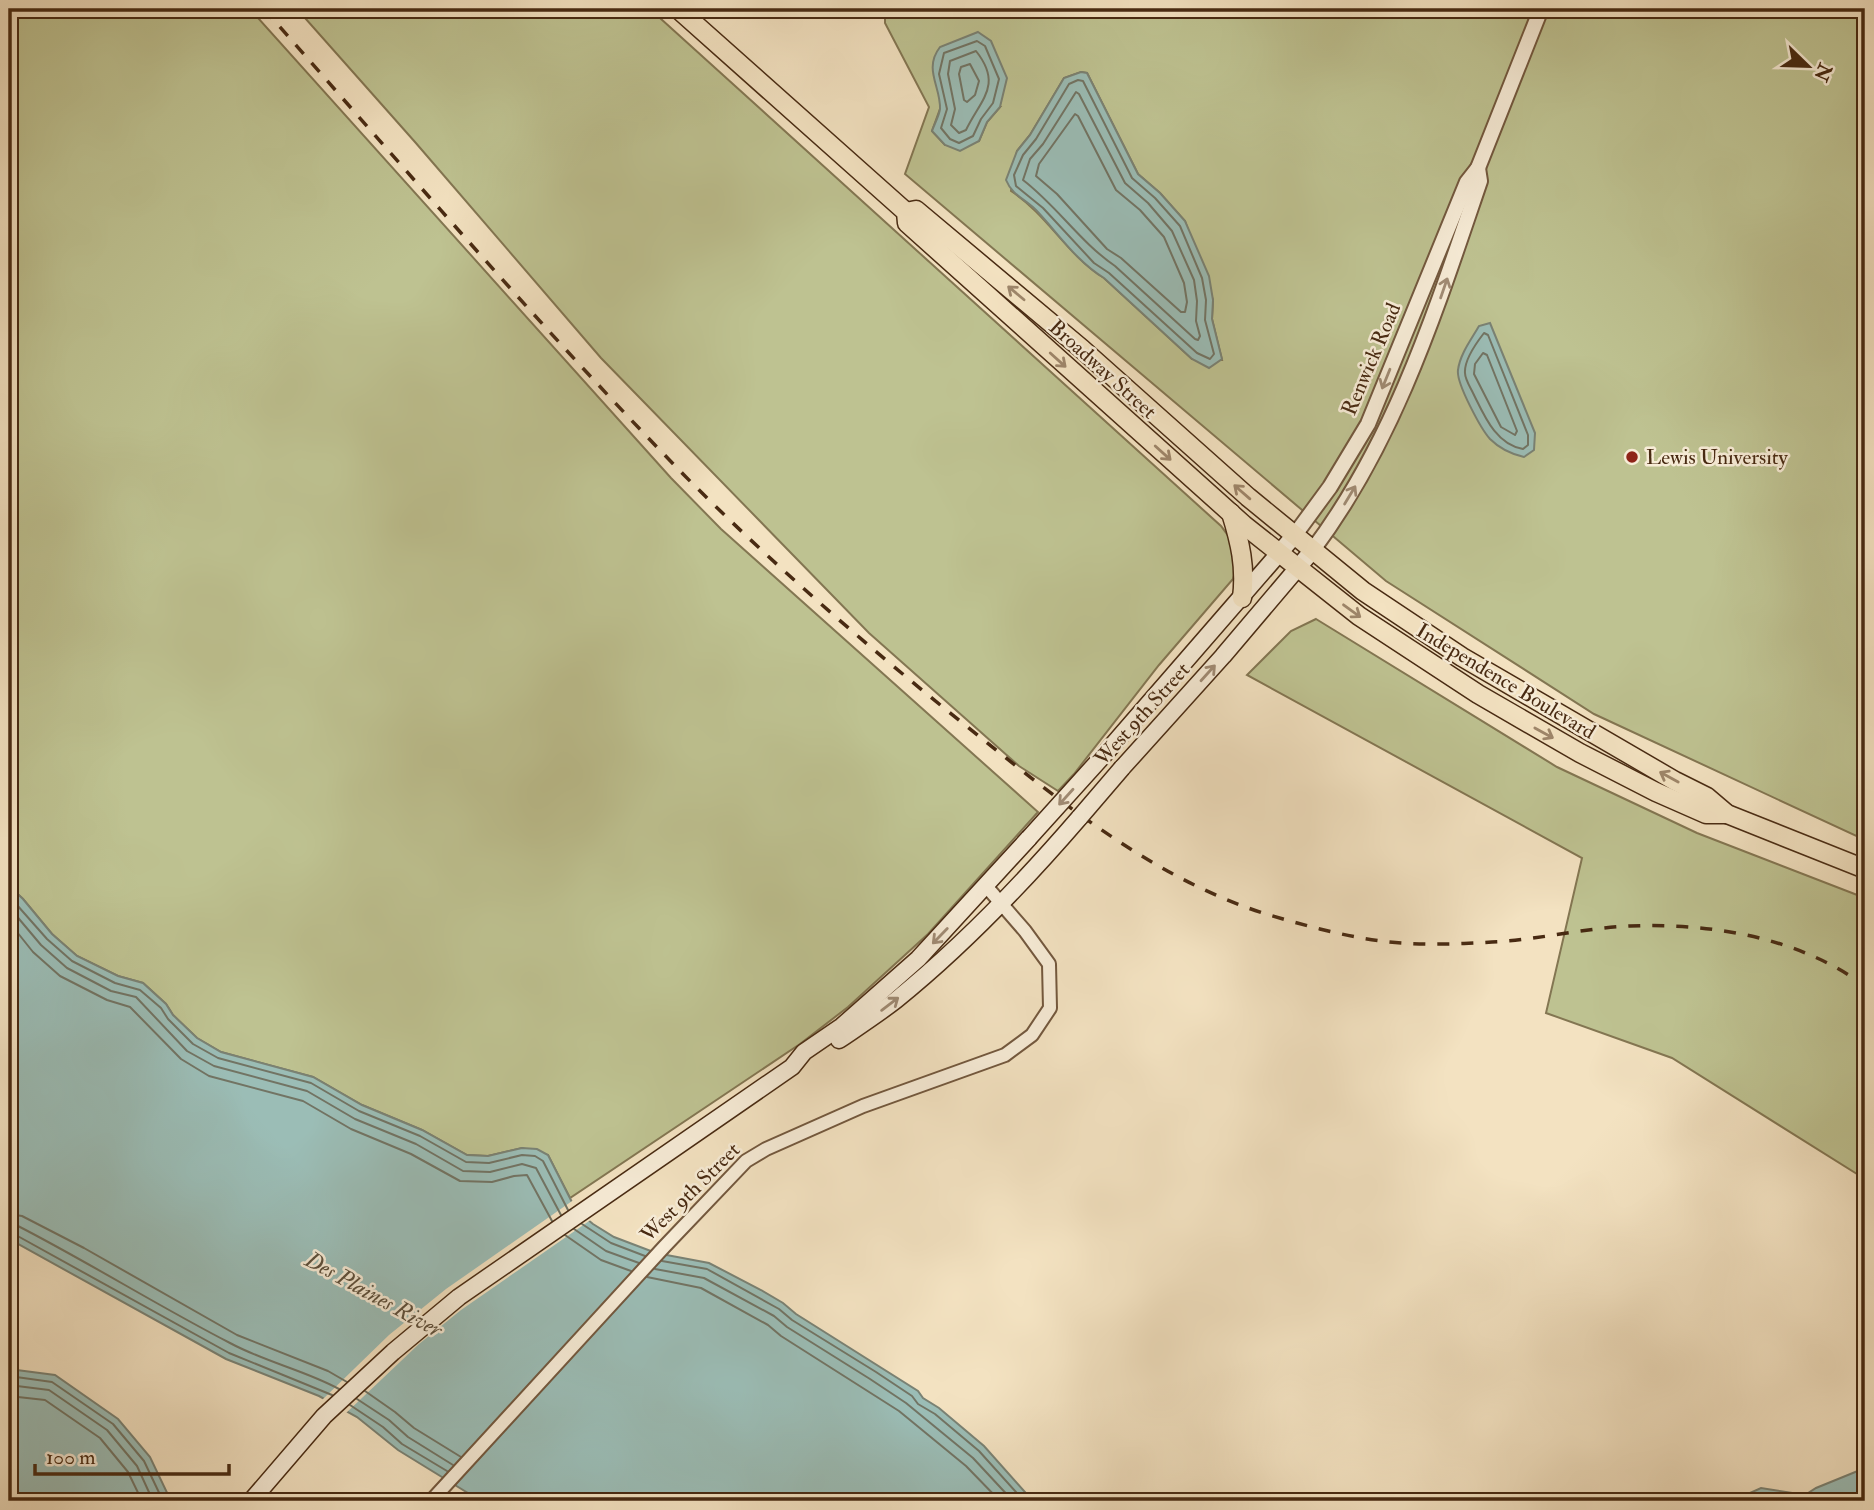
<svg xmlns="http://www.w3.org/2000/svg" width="1874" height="1510" viewBox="0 0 1874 1510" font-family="'IM FELL Double Pica',serif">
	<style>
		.green { fill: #bec291; stroke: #837652; stroke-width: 2; fill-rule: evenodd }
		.water { fill: #9bbdb6; stroke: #7a8274; stroke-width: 2 }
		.pier { fill: #f3e2c1 }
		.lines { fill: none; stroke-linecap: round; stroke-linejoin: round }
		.shore { stroke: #727464; stroke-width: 2 }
		.minor-casing { stroke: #73583e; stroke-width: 16 }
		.tertiary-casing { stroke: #73583e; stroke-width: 18 }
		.secondary-casing { stroke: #482a12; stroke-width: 19 }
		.primary-casing { stroke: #482a12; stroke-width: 21 }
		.minor { stroke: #f7ecd7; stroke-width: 12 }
		.tertiary { stroke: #f7ecd7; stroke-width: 14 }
		.secondary { stroke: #f7ecd7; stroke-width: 16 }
		.primary { stroke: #f3e2c1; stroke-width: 18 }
		.rail { stroke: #482a12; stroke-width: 3.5; stroke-dasharray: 12 12; stroke-linecap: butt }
		.secondary-bridge-casing { stroke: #482a12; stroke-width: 19; stroke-linecap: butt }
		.secondary-bridge { stroke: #f7ecd7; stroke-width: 16 }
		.oneway { stroke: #a08b74 }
		.oneway2 { stroke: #9e866a }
		.poi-dot { fill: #8f2418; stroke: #f7ecd7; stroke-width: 2.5 }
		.labels { text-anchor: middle; stroke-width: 5; stroke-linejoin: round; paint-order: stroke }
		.street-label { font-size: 21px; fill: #482a12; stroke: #f7ecd7 }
		.poi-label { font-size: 21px; fill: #482a12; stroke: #f7ecd7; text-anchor: start }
		.water-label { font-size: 23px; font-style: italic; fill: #5d4f3b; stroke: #f7ecd7 }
	</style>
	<rect width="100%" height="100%" fill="#f3e2c1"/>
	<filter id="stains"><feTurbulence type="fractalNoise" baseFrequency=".00286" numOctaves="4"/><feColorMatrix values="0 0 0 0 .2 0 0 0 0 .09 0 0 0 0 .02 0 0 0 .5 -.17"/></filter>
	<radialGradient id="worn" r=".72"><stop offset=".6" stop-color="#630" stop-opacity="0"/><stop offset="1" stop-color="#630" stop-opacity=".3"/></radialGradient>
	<!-- green -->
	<g class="green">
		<polygon points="9,9 250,9 671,478 721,529 1038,812 928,934 848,1007 800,1044 570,1198 548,1155 522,1148 488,1156 467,1155 422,1130 362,1105 313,1077 221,1052 197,1038 173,1015 166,1004 143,983 118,976 77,956 52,934 23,899 9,886"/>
		<path d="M297 9H650L1221 526C1237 547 1241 552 1233 579L1159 665 1074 774 1058 791 1019 766 869 633 601 358 415 142Z"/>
		<path d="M885 9H1865V840L1594 714 1386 581 905 174 929 107 885 23ZM1081 72 1087 73 1138 174 1160 193 1185 221 1213 300 1212 319 1222 360 1192 359 1104 278C1067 255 1048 215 1011 191L1017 151 1030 135 1064 78ZM1000 107 987 122 979 141 945 145 932 131 940 109Z"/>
		<polygon points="1316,619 1557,767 1697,833 1865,898 1865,1179 1672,1058 1546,1013 1582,858 1247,675 1291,631"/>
	</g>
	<!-- water -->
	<g class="water">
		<path d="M978 32 991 41 1007 78 1000 107 987 122 979 141 960 151 945 145 932 131C934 125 939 116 940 109 941 87 923 69 940 47Z"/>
		<path d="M1081 72 1087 73 1138 174 1160 193 1185 221 1209 276 1213 300 1212 319 1222 359 1209 368 1192 359 1104 278C1076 261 1058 233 1036 210 1025 199 1012 195 1006 180L1017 151 1030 135 1064 78Z"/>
		<path d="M1490 323 1535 433 1534 450 1524 457C1511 454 1499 448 1490 439 1481 429 1456 383 1458 370 1460 354 1471 340 1479 326Z"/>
		<polygon points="9,886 23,899 52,934 77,956 118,976 143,983 166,1004 173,1015 197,1038 221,1052 313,1077 362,1105 422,1130 467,1155 488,1156 522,1148 537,1149 548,1155 576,1210 593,1224 614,1237 656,1253 709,1263 761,1290 783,1303 796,1314 918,1391 923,1398 939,1408 984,1446 1033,1501 481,1501 398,1450 357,1417 319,1396 226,1359 9,1239"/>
		<polygon points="9,1369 55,1375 118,1419 150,1457 171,1501 9,1501"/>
		<polygon points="1865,1468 1865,1501 1732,1501 1761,1488 1805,1495 1816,1488"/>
	</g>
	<!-- pier -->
	<polygon class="pier" points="575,1199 579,1208 592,1219 461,1310 419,1344 345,1414 321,1401 389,1335 446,1289"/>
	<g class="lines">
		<!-- shore -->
		<g class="shore">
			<polygon points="977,41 985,46 999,79 993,103 981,119 973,136 959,143 950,139 941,128 947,109 939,74 944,53"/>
			<path d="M976 51C1003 85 981 99 966 130L959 133 951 125 955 109 948 74 950 61Z"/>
			<polygon points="970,64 979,81 975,95 967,102 964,100 959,74 961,67"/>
			<polygon points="1078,80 1083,81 1132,178 1155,198 1180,226 1202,278 1206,300 1205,320 1214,354 1210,359 1197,353 1109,273 1094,263 1043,208 1016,186 1014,175 1023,155 1036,139 1069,84"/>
			<path d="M1076 92 1079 94 1125 183 1148 203 1172 231 1194 280 1197 301 1196 321 1200 336 1198 340 1195 339 1115 266C1080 242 1057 206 1023 180L1030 159 1043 144Z"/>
			<polygon points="1075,114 1078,116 1116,190 1140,210 1164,237 1184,283 1187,302 1185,312 1181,312 1121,258 1107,249 1057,194 1036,176 1039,164"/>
			<path d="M1484 333 1488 335 1528 435V445L1523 449C1496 445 1484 415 1473 393 1470 387 1465 379 1465 373 1464 360 1477 342 1484 333Z"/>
			<polygon points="1483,353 1487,355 1517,431 1515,435 1501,427 1474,374 1475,364"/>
			<polyline points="9,896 47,939 72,961 115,983 140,990 161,1008 168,1019 193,1044 218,1058 311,1083 359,1111 420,1136 466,1162 489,1163 522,1155 535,1156 543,1161 568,1210"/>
			<polyline points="9,907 41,945 67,968 111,991 136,997 187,1051 214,1066 307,1091 355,1119 416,1144 463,1171 490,1172 522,1164 536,1168 561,1215"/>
			<polyline points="9,922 33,952 60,976 107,1000 130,1007 181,1059 209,1076 303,1101 351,1129 411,1154 460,1181 492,1182 514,1176 527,1175 552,1221"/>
			<polyline points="9,1214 22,1216 84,1248 237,1335 328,1371 347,1382"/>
			<path d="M9 1224 18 1226C90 1263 158 1306 230 1343 265 1362 304 1370 339 1389"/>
			<polyline points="582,1224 611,1243 645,1256"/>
			<polyline points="574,1229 606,1251 639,1263"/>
			<polyline points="9,1233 14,1234 229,1353 332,1395"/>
			<polyline points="565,1235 601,1260 631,1271"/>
			<polyline points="662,1261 707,1269 779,1309 792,1320 876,1372 912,1396 918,1404 935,1414 979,1451 1024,1501"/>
			<polyline points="655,1269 704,1278 774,1316 787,1327 870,1379 906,1403 973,1458 1013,1501"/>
			<polyline points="647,1277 701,1288 768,1325 781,1336 899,1411 966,1466 1000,1501"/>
			<polyline points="9,1376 52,1382 113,1424 144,1461 163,1501"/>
			<polyline points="9,1385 49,1390 107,1430 137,1466 153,1501"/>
			<polyline points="365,1391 395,1412 414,1428 461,1457"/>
			<polyline points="9,1396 45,1400 100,1438 128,1472 142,1501"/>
			<polyline points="357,1399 389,1420 408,1437 453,1465"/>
			<polyline points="350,1405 383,1427 402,1444 447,1471"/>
		</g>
		<!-- minor casing -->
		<g class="minor-casing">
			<polyline id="minor" points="431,1501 664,1247 746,1161 766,1149 863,1106 1005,1055 1032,1035 1050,1008 1049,964 1025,931 986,886"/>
		</g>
		<!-- tertiary casing -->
		<g class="tertiary-casing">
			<g id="tertiary">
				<polyline points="1294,536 1330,487 1368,424 1467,182 1478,168 1541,9"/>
				<path d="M1312 551C1395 441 1436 310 1480 181L1478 168"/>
			</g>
		</g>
		<!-- secondary casing -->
		<g class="secondary-casing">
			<g id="secondary">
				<polyline points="1103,756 1294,536"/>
				<polyline points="1122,768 1223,656 1312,551"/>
				<path d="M839 1040C858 1027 878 1014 896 1000 963 946 1024 882 1080 817"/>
				<polyline points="251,1501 324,1416 393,1352 459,1297 792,1067 804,1052 842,1026 918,959 1029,838"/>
			</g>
		</g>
		<!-- primary casing -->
		<g class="primary-casing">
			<g id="primary">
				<polyline points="678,9 906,212 907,223 1244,525 1359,616 1478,694 1580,753 1656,792 1706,814 1727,814"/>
				<polyline points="906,212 916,210 1082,349 1248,497 1363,591 1462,657 1675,781 1707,797 1727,814 1865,869"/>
				<path d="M1231 513C1240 542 1246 567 1242 598"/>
			</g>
		</g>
		<!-- minor -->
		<use href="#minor" class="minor"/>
		<!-- tertiary -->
		<use href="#tertiary" class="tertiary"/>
		<!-- secondary -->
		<use href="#secondary" class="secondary"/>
		<!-- primary -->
		<use href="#primary" class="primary"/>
		<!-- rail -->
		<path class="rail" d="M264 9C402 165 538 325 683 474 772 564 867 646 965 725 1057 799 1152 878 1266 914 1310 927 1357 940 1402 943 1431 945 1462 944 1492 942 1538 940 1583 928 1630 926 1712 923 1798 937 1865 986"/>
		<!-- secondary-bridge casing -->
		<g class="secondary-bridge-casing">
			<g id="secondary-bridge">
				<polyline points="1080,817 1122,768"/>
				<polyline points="1029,838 1103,756"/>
			</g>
		</g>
		<!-- secondary-bridge -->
		<use href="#secondary-bridge" class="secondary-bridge"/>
	</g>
	<!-- one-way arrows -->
	<defs><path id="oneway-shaft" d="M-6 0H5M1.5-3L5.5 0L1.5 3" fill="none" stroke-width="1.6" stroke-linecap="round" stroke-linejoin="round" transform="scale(1.75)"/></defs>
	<g class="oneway">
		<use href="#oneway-shaft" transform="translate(1444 288) rotate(-71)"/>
		<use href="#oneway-shaft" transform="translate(1386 379) rotate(112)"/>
		<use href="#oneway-shaft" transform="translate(1350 495) rotate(-59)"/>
		<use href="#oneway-shaft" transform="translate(1208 673) rotate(-48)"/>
		<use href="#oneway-shaft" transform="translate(1066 797) rotate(132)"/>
		<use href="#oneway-shaft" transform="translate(940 936) rotate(134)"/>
		<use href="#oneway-shaft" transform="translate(890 1004) rotate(-37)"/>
	</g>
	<g class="oneway2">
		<use href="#oneway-shaft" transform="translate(1016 293) rotate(-140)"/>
		<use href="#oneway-shaft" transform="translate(1058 360) rotate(42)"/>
		<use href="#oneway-shaft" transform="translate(1163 453) rotate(42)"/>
		<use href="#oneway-shaft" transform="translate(1242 492) rotate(-139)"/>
		<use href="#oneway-shaft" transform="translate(1352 611) rotate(36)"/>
		<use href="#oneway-shaft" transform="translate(1544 733) rotate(29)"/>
		<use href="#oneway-shaft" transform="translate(1669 777) rotate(-151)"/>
	</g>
	<!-- markers -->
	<circle class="poi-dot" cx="1632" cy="457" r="7"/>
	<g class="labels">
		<!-- street labels -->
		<g class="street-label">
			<text transform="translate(1371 359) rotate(-67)" y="7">Renwick Road</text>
			<text transform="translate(1103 369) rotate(42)" y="7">Broadway Street</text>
			<text transform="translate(1506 681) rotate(31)" y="7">Independence Boulevard</text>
			<text transform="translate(1142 714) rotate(-48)" y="7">West 9th Street</text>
			<text transform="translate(690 1192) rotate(-45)" y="7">West 9th Street</text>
		</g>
		<!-- poi labels -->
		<g class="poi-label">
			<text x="1646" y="464">Lewis University</text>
		</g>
		<!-- water labels -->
		<g class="water-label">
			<text transform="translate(374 1294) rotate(29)" y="8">Des Plaines River</text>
		</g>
	</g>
	<!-- margin -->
	<rect width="1874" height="1510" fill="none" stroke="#f3e2c1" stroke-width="35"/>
	<rect x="10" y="10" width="1853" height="1489" fill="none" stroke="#482a12" stroke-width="3.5"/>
	<rect x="18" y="18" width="1839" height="1475" fill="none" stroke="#482a12" stroke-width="2"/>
	<!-- north arrow -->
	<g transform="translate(1808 66) rotate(113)" stroke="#f7ecd7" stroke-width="5" paint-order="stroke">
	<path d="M0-5L12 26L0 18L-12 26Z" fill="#482a12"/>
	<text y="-10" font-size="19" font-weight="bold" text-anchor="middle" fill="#482a12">N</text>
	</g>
	<!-- scale -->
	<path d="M35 1464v10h194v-10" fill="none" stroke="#482a12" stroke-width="3.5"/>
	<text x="46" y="1464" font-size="21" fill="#482a12" stroke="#f7ecd7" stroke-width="5" paint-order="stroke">100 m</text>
	<rect width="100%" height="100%" filter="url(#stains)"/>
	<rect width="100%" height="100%" fill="url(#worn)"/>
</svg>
